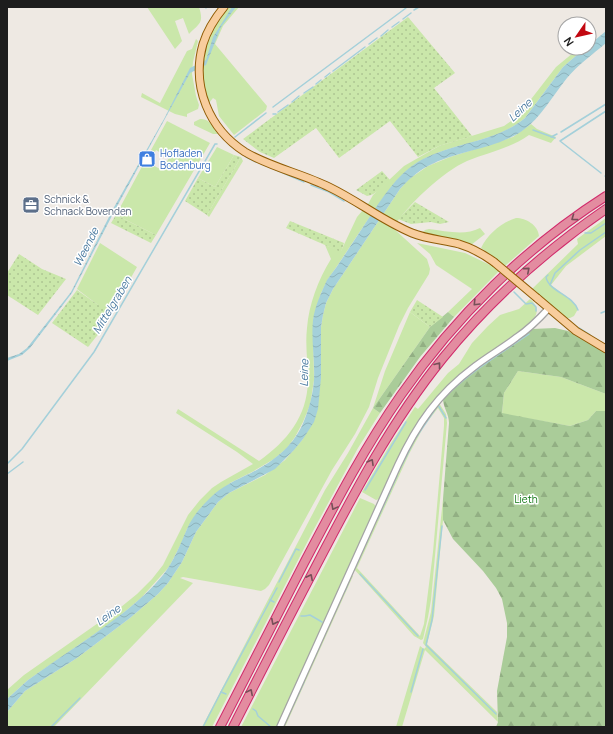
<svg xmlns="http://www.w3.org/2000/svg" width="613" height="734" viewBox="0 0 613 734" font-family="Manrope,sans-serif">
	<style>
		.grass { fill: #cae7aa; fill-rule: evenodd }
		.forest { fill: url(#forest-firs) }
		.garden { fill: url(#garden-dots) }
		.water { fill: url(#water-waves) }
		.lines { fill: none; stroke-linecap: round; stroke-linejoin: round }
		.stream { stroke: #a4d0da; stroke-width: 1.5 }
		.minor-casing { stroke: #a4a4a4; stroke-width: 8 }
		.major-casing { stroke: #905c05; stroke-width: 9 }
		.highway-casing { stroke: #d12a6b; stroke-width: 10 }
		.minor { stroke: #fff; stroke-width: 5.5 }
		.major { stroke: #f8cd9d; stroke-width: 7 }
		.highway { stroke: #e38ca0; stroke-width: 8 }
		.major-bridge-casing { stroke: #905c05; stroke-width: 9; stroke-linecap: butt }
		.major-bridge { stroke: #f8cd9d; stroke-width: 7 }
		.oneway { stroke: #764f58 }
		.labels { text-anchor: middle; stroke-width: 3; stroke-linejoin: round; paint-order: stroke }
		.shop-label { font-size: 10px; fill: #366cbe; stroke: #fff; text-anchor: start }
		.service-label { font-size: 10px; fill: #4e5e75; stroke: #fff; text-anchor: start }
		.park-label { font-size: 10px; fill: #0f7613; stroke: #fff }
		.water-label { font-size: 11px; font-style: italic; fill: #4a7aa0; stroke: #fff }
	</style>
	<defs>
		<pattern id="forest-firs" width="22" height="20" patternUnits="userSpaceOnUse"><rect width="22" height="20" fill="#ac9"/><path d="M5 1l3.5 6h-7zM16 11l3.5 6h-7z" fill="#92af83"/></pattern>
		<pattern id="garden-dots" width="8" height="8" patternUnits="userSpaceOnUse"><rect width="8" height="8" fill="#cae7aa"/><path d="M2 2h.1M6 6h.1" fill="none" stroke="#adc692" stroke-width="1.8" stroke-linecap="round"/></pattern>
		<pattern id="water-waves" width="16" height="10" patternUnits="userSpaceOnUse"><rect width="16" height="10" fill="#a4d0da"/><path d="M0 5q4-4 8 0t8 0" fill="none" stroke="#8db2bb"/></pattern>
	</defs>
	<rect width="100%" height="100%" fill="#eee9e3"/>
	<!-- grass -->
	<g class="grass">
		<path d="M147 7H199C204 23 200 23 189 34L183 18 175 21 182 41 175 49Z"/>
		<path d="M228 7H239L223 26 215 44 267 106 266 110 234 135 219 116 216 100 213 98 209 103C197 67 203 36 228 7Z"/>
		<polygon points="196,39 198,41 193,62 192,74 196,96 199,105 198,109 187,114 187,117 175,114 141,97 142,93 160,103 187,51 192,49"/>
		<path d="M579 48H585L563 67 525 118C497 142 456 142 424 159 400 171 387 193 372 214 357 235 343 258 328 279L321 293 313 320 314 380 312 393 310 405 303 422 295 437 287 448 274 459 252 472 230 483 187 529 182 542 169 567 141 598 115 620 28 680 7 699V690L24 675 121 607 137 594 152 579 163 565 188 515 200 500 212 488 221 482 253 464 237 452 176 413 178 409 259 461C287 441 307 417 308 381 308 363 305 345 307 328 309 304 318 280 331 259L325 245 341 251 357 217 368 204 373 195 404 166 439 146 504 126 518 116 556 67Z"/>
		<path d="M200 119C210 118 213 128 218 134H213L194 125V122Z"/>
		<polygon points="167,121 210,143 156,235 116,215 145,161 162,170 169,158 156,150 155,152 151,150"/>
		<path d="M531 124 537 129 556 137 551 143 529 135C509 149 489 152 467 161 444 171 406 206 393 228L427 259 430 269 429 274 408 308 399 326 378 378 369 407 355 434 332 470 269 585 265 589 261 591 183 577 180 578 193 583 54 727H7V712L25 691 77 658 130 618 158 594 168 583 182 562 196 532 218 502 229 493 265 475 285 460 303 439 321 378V327L323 315 326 303 333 289 400 189 409 179 428 166 450 157 513 137Z"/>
		<polygon points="217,147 234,155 215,187 198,178"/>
		<polygon points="241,157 243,161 209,217 207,215"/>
		<path d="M516 218C526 218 538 225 539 236L498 272 454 317 448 312 472 289 436 265 430 254 417 243 465 253 490 265 497 259 481 248C488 234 501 223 516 218Z"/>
		<polygon points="606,218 606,236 566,266 551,285 573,302 578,309 574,316 570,318 565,318 532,289 578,244 577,239"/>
		<path d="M480 228 485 234 471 245 425 235 423 232 425 230 429 229C446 231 465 236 480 228Z"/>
		<polygon points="100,243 137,267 100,332 98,305 77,289"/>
		<path d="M530 299C540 308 538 314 530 324 507 343 480 359 456 378 418 409 399 455 380 499L376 500 362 492 391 443 415 407 418 409 448 373 459 364 472 343 488 326 500 315 519 309Z"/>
		<polygon points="410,312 430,327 373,408 380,413 358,448 313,531 212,727 202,727 325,490 348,453 373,408 385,371"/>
		<polygon points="518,371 561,377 606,394 606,411 596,411 588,420 570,426 502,414 504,393"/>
		<path d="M439 403 446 414 447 423 431 600 428 617 423 639 421 640 414 636 354 569 405 453 422 425ZM438 408 444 418V426L433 552 424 624 420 636 357 568 409 454 424 426Z"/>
		<polygon points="360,498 374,504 376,507 277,727 241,727"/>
		<polygon points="443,499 443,520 434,616 427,644 497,712 498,722 425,650 402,727 396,727 420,646 424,649 426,647 423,643 431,612"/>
		<polygon points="351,575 353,576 285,727 282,727"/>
	</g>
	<!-- forest -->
	<g class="forest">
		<polygon points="448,312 454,317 420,357 380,413 373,408 430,327"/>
		<path d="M555 328 568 331 606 352V394L561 377 518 371 504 393 502 413 570 426 588 420 596 411H606V727H496L498 722 497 691 507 637V623L502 599 496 588 483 571 453 539 443 520V499L449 423C449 414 443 407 443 399L459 382 485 362 519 339 532 329Z"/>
	</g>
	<!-- garden -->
	<g class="garden">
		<polygon points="408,17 455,73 434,88 472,136 439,146 418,157 390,121 339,158 316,128 274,158 260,152 243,139"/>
		<polygon points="234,155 241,157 207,215 185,201 198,178 215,187"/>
		<path d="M382 171 390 180C383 186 376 195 367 196L356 190Z"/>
		<polygon points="415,202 449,222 440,224 431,222 411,224 398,219"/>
		<polygon points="116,215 156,235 151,243 111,223"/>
		<polygon points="290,221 344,243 341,252 286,228"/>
		<polygon points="19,254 42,269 66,279 38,315 7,295 7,273"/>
		<polygon points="77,290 111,314 100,332 88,347 52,323"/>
		<polygon points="417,300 443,317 430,327 410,312"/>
	</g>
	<!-- water -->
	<g class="water">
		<polygon points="232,7 236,7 221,27 206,65 190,73 115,210 72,293 30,348 22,355 7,361 7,358 19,354 27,348 71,292 113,209 164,119 190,68 206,60 213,37"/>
		<path d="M606 31V43C593 54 578 65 567 78 553 95 541 118 522 131 494 150 458 150 428 166 417 172 408 180 400 189L333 289 326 303 323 315 321 327V378L318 409 314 422 303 439 294 450 275 469 229 493 218 502 196 532 182 562 168 583 158 594 130 618 77 658 25 691 7 712V699L28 680C45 668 62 656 80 644 110 623 140 603 163 575 174 561 180 545 187 529 192 517 201 507 210 498 222 486 236 480 251 473 274 461 294 446 304 421 309 409 313 394 314 380 315 360 311 340 313 320 315 306 321 293 327 280 340 263 351 245 363 227 380 202 396 173 423 159 456 142 496 142 525 118L563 67 585 48H589V45Z"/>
	</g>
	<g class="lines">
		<!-- stream -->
		<g class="stream">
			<polyline points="205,7 206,8"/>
			<polyline points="414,10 419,7"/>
			<polyline points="403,19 411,13"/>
			<polyline points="392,27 399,22"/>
			<polyline points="381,36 388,30"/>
			<polyline points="369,44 377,38"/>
			<polyline points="333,71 365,47"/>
			<polyline points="325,77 330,73"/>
			<polyline points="316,84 321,80"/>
			<polyline points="304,93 313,87"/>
			<polyline points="292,102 299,96"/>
			<polyline points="273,107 406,8"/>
			<polyline points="278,112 288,105"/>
			<polyline points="273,114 276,114"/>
			<polyline points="533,130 555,138"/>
			<polyline points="561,132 606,104"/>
			<polyline points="235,137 266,113"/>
			<polyline points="551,137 557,134"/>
			<polyline points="246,157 256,162"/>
			<polyline points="274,169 304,182"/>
			<polyline points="601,173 560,141 606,111"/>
			<polyline points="605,176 606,177"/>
			<polyline points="311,185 329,192 344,201"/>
			<polyline points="585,233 591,233 606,223"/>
			<path d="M548 275 546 277C548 291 573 295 578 310"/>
			<polyline points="550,285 555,273 580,250 606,232"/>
			<polyline points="514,292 526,304 532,303 536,307 536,311"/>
			<polyline points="601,313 606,311"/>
			<polyline points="579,328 590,335"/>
			<path d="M444 398C469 372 500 354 529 334"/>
			<polyline points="7,464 22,449 94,352 215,144 217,144"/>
			<polyline points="398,473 415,439 438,405 446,418"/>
			<polyline points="7,474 23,462"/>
			<polyline points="365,490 406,422"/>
			<polyline points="377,520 397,476"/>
			<polyline points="442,526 432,620 426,645 496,714"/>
			<polyline points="366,544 375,523"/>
			<polyline points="355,568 364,548"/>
			<polyline points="360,574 418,636"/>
			<polyline points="279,582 296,549 299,550"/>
			<polyline points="345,591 351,576"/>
			<polyline points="270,600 274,602"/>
			<polyline points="334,614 343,594"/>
			<polyline points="301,616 305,616 310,615 322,622"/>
			<polyline points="323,639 332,618"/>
			<polyline points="305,678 321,643"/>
			<polyline points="221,692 277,588"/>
			<polyline points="411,692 423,649"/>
			<polyline points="253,709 256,711 258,716 271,727"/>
			<polyline points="51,727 80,698"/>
			<polyline points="203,727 221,692 226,694"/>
			<polyline points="283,727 304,682"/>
		</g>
		<!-- minor casing -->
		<g class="minor-casing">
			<path id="minor" d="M280 727 398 465C417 424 438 394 474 367 488 356 503 348 517 337 529 329 539 319 549 308"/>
		</g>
		<!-- major casing -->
		<g class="major-casing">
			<g id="major">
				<path d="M224 7C215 18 207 31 203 44 191 86 209 129 245 152 270 167 303 174 329 187 358 201 383 221 412 233 427 239 443 240 459 244 472 248 483 254 494 262"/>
				<polyline points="537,298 576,331 606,349"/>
			</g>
		</g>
		<!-- highway casing -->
		<g class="highway-casing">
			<g id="highway">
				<path d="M220 727C248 672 276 618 304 563 334 506 364 448 401 395 455 317 526 247 606 196"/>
				<path d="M233 727C260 674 287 621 315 568 353 495 391 422 443 358 490 300 545 251 606 209"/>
			</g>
		</g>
		<!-- minor -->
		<use href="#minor" class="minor"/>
		<!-- major -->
		<use href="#major" class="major"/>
		<!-- highway -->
		<use href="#highway" class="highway"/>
		<!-- major-bridge casing -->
		<g class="major-bridge-casing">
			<polyline id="major-bridge" points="494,262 537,298"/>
		</g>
		<!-- major-bridge -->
		<use href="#major-bridge" class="major-bridge"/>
	</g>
	<!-- one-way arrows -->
	<defs><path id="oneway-chevron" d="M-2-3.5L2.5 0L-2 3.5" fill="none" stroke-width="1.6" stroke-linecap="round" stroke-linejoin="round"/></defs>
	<g class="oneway">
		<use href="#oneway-chevron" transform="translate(574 218) rotate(144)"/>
		<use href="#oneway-chevron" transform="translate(527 270) rotate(-41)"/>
		<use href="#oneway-chevron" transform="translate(476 303) rotate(134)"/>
		<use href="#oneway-chevron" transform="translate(438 365) rotate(-52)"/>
		<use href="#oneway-chevron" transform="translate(371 462) rotate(-60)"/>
		<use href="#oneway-chevron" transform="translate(334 507) rotate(118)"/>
		<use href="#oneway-chevron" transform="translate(310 577) rotate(-63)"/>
		<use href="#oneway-chevron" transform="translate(274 622) rotate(117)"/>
		<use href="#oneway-chevron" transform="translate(250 692) rotate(-63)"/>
	</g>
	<!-- icons -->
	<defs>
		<g id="shop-square" transform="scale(0.9)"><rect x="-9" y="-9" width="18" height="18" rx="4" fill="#3f7fe0" stroke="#fff"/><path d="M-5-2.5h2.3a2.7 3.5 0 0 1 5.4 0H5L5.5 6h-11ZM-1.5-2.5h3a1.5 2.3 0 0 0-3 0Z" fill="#fff"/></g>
		<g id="office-square" transform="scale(0.9)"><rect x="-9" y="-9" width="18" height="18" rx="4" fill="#5c6f8a" stroke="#fff"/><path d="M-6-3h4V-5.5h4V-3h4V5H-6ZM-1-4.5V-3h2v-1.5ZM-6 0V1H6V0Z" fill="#fff"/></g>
	</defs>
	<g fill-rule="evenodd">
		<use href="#shop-square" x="147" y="159"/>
		<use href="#office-square" x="31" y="205"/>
	</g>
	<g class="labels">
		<!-- shop labels -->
		<g class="shop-label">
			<text x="160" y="157">Hofladen<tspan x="160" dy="12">Bodenburg</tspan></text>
		</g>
		<!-- service labels -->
		<g class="service-label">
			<text x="44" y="203">Schnick &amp;<tspan x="44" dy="12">Schnack Bovenden</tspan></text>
		</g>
		<!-- park labels -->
		<g class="park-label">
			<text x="526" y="503">Lieth</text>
		</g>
		<!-- water labels -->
		<g class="water-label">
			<text transform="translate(520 110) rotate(-43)" y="4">Leine</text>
			<text transform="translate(86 247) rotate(-63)" y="4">Weende</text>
			<text transform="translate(112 305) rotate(-59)" y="4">Mittelgraben</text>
			<text transform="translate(304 373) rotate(-89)" y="4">Leine</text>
			<text transform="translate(108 615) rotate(-36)" y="4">Leine</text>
		</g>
	</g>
	<!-- border -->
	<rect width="613" height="734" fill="none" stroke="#1d1d1d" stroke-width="16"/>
	<!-- north arrow -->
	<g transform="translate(577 36) rotate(236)"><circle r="19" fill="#ffffff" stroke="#a5a5a5"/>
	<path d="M0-3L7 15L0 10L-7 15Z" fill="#c20710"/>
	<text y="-6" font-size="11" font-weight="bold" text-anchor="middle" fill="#1d1d1d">N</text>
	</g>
</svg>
